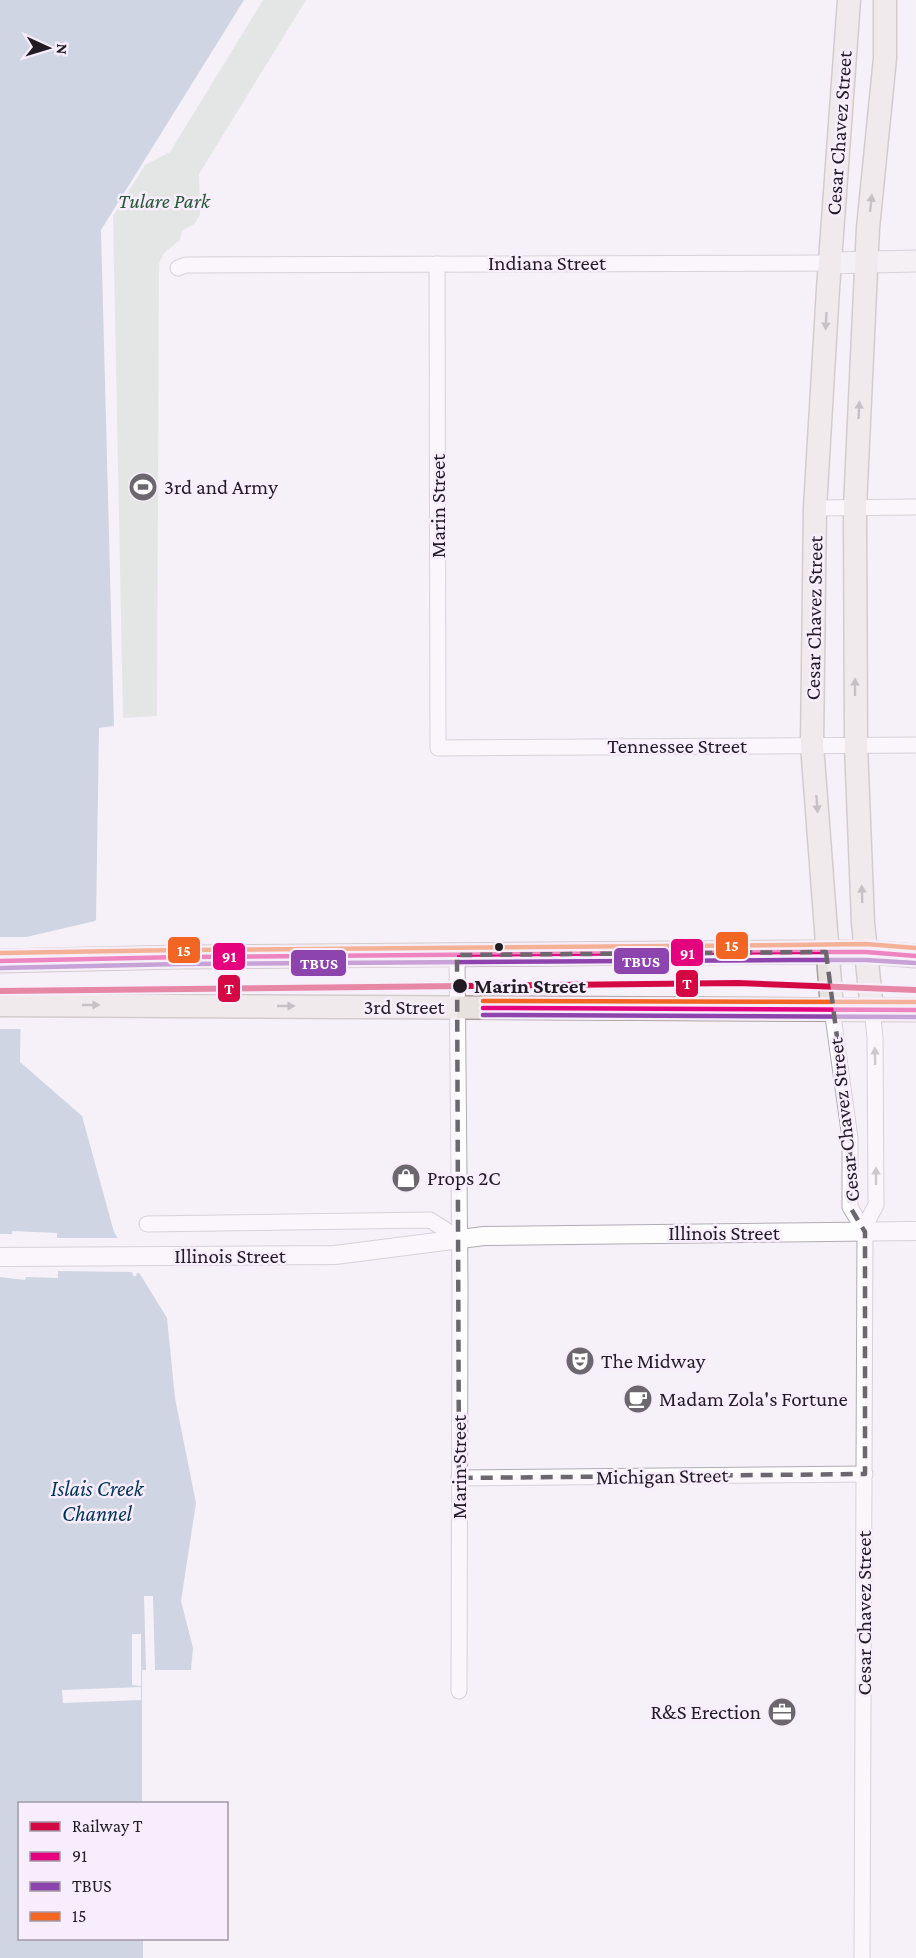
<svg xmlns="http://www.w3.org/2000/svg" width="916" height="1958" viewBox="0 0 916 1958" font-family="'Crimson Pro',serif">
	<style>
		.green { fill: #ced9d1 }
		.water { fill: #a1b4c8 }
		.pier { fill: #f6f0f8 }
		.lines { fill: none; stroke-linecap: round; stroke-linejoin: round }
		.minor-casing { stroke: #b1acb4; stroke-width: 17 }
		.tertiary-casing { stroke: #b1acb4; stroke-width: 20 }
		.secondary-casing { stroke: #b1acb4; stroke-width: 23 }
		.primary-casing { stroke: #a99f9c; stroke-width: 25 }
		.minor { stroke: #fefdfe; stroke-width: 15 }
		.tertiary { stroke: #fefdfe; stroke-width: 18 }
		.secondary { stroke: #f2efef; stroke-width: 21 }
		.primary { stroke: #e8e2df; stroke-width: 22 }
		.bus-1-casing { stroke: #f7edfc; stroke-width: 9 }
		.bus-2-casing { stroke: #f7edfc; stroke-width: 9 }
		.bus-3-casing { stroke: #f7edfc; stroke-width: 9 }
		.bus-1 { stroke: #e5007d; stroke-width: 4.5 }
		.bus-2 { stroke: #8e44ad; stroke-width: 4.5 }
		.bus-3 { stroke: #f26522; stroke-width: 4.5 }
		.rail-1-casing { stroke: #f7edfc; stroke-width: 10 }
		.rail-1 { stroke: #d40843; stroke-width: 6 }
		.oneway { fill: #8e888b }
		.oneway2 { fill: #9b979c }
		.marked { fill: none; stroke: #6c666e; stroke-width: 4.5; stroke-dasharray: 12 8; stroke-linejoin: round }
		.bus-dot { fill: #211b24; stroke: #f7edfc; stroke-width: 2 }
		.labels { text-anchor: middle; stroke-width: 5; stroke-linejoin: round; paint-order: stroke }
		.street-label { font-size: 21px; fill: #211b24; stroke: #f7edfc }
		.park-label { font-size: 21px; font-style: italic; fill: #265734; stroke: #f7edfc }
		.poi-label { font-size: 21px; fill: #211b24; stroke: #f7edfc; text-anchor: start }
		.stop-label { font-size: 21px; font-weight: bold; fill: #211b24; stroke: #f7edfc; text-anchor: start }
		.water-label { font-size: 22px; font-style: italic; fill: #013457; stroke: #f7edfc }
		.line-badge { stroke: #f7edfc; stroke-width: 2 }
		.badge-label { font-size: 16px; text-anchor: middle; font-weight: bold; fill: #fff }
	</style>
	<rect width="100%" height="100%" fill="#f6f0f8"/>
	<!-- green -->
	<polygon class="green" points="263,0 306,0 199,174 200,215 194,224 182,231 180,240 164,253 159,264 157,716 123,718 113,216 145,165 170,152"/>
	<!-- water -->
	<polygon class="water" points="0,0 244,0 101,230 114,726 99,728 96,919 95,921 22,938 20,1062 82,1116 114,1232 167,1318 175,1398 196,1503 181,1601 193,1648 191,1670 142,1670 142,1803 20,1804 20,1938 143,1939 143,1958 0,1958"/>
	<!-- pier -->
	<g class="pier">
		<polygon points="0,937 33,937 25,940 23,1029 0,1029"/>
		<polygon points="12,1231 57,1233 57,1238 122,1238 142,1273 137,1273 136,1276 133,1276 132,1272 58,1271 58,1278 26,1277 25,1280 0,1277 0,1234 12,1234"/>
		<polygon points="144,1596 153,1596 155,1670 146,1670"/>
		<polygon points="132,1634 141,1634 141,1686 132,1685"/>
		<polygon points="141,1687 141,1700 63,1703 62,1690"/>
	</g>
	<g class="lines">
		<!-- minor casing -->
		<g class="minor-casing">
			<g id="minor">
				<polyline points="437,264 438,748 916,745"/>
				<polyline points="178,268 186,265 830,263"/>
				<polyline points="815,508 916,507"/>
				<polyline points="457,955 460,1286 459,1691"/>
				<polyline points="832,1009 850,1138 850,1207 865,1232"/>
				<polyline points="147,1224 430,1220 460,1239"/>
				<polyline points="459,1478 865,1474"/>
				<polyline points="862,1958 865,1232 866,1224 876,1205 875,1037 872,1010"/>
			</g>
		</g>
		<!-- tertiary casing -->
		<g class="tertiary-casing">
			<polyline id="tertiary" points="0,1257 335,1255 484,1236 916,1231"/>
		</g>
		<!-- secondary casing -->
		<g class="secondary-casing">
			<polyline id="secondary" points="830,263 916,261"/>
		</g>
		<!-- primary casing -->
		<g class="primary-casing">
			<g id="primary">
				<polyline points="0,961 181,957 789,952 866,952 916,956"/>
				<polyline points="0,1005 916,1010"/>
				<polyline points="832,1009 812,745 815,508 828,289 849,0"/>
				<polyline points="872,1010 863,923 856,745 855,507 868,228 885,58 885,0"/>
			</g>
		</g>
		<!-- minor -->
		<use href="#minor" class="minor"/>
		<!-- tertiary -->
		<use href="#tertiary" class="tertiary"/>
		<!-- secondary -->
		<use href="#secondary" class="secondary"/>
		<!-- primary -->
		<use href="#primary" class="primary"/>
		<!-- bus-1 casing -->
		<g class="bus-1-casing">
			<g id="bus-1">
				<polyline points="0,961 181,957 789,952 866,952 916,956"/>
				<polyline points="483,1008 916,1010"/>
			</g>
		</g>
		<!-- bus-2 casing -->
		<g class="bus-2-casing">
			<g id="bus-2">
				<polyline points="0,968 181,964 789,960 866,960 915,963"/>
				<polyline points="483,1015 916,1017"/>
			</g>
		</g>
		<!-- bus-3 casing -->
		<g class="bus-3-casing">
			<g id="bus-3">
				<polyline points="0,953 181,950 789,945 866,944 916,948"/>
				<polyline points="483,1001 916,1002"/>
			</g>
		</g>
		<!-- bus-1 -->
		<use href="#bus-1" class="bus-1"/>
		<!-- bus-2 -->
		<use href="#bus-2" class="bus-2"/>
		<!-- bus-3 -->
		<use href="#bus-3" class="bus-3"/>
		<!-- rail-1 casing -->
		<g class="rail-1-casing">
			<polyline id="rail-1" points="0,991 738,983 916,990"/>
		</g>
		<!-- rail-1 -->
		<use href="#rail-1" class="rail-1"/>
	</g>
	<!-- one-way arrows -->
	<defs><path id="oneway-solid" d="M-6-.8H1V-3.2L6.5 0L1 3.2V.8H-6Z" transform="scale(1.5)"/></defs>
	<g class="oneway">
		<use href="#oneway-solid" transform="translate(871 203) rotate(-84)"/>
		<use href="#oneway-solid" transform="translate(826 321) rotate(93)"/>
		<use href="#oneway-solid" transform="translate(859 410) rotate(-87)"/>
		<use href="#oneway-solid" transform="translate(855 687) rotate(-90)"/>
		<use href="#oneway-solid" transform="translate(817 804) rotate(86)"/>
		<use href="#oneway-solid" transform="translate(862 894) rotate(-92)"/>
		<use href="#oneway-solid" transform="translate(91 1005)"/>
		<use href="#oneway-solid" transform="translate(286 1006)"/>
	</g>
	<g class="oneway2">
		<use href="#oneway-solid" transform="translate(875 1056) rotate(-91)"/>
		<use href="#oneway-solid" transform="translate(876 1176) rotate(-90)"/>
	</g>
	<!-- marked area -->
	<path d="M0 0H916V1958H0ZM826 952 850 1138V1207L865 1232V1474L459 1478 457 955Z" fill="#f6f0f8" fill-opacity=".55" fill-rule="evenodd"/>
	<path class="marked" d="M826 952 850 1138V1207L865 1232V1474L459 1478 457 955Z"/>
	<!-- icons -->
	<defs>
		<g id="stadium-disc" transform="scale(1.5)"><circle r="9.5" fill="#6c666e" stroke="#f7edfc"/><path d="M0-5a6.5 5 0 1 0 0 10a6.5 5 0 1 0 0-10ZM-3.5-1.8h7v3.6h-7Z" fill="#fff"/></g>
		<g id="shop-disc" transform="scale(1.5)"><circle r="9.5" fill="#6c666e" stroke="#f7edfc"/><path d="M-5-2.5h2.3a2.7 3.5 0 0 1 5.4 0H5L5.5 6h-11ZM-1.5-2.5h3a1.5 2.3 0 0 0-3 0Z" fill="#fff"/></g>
		<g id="theatre-disc" transform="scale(1.5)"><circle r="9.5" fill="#6c666e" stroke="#f7edfc"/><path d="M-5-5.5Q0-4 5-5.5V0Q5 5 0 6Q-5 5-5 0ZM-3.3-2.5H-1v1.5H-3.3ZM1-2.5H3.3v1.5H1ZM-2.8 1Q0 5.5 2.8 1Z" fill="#fff"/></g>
		<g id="cafe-disc" transform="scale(1.5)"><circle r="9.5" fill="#6c666e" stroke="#f7edfc"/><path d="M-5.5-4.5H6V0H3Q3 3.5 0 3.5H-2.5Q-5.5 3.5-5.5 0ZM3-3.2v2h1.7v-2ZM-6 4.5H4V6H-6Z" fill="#fff"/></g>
		<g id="office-disc" transform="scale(1.5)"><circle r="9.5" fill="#6c666e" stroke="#f7edfc"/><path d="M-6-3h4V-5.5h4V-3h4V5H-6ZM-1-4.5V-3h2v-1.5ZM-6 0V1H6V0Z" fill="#fff"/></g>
	</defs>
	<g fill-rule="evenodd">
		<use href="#stadium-disc" x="143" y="487"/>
		<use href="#shop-disc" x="406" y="1178"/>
		<use href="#theatre-disc" x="580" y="1361"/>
		<use href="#cafe-disc" x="638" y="1399"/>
		<use href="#office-disc" x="782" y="1712"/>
	</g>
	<!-- markers -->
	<g class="bus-dot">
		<circle cx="499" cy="947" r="5"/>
		<circle cx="460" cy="986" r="8"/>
	</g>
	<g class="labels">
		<!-- street labels -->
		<g class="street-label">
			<text transform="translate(839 133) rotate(-86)" y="7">Cesar Chavez Street</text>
			<text x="547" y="270">Indiana Street</text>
			<text transform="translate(438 506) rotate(-90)" y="7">Marin Street</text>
			<text transform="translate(814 618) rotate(-89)" y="7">Cesar Chavez Street</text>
			<text x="677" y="753">Tennessee Street</text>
			<text x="404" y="1014">3rd Street</text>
			<text transform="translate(844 1120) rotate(-96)" y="7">Cesar Chavez Street</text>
			<text x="724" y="1240">Illinois Street</text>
			<text x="230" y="1263">Illinois Street</text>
			<text transform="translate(459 1467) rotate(-90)" y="7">Marin Street</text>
			<text transform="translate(662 1476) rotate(-1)" y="7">Michigan Street</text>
			<text transform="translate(864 1613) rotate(-90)" y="7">Cesar Chavez Street</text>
		</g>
		<!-- park labels -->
		<g class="park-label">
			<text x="164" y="208">Tulare Park</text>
		</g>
		<!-- poi labels -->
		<g class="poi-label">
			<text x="164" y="494">3rd and Army</text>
			<text x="427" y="1185">Props 2C</text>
			<text x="601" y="1368">The Midway</text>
			<text x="659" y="1406">Madam Zola's Fortune</text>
			<text x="761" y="1719" text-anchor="end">R&amp;S Erection</text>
		</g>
		<!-- stop labels -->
		<g class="stop-label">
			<text x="474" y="993">Marin Street</text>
		</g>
		<!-- water labels -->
		<g class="water-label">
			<text x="97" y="1496">Islais Creek<tspan x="97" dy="25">Channel</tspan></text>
		</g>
	</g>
	<g class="line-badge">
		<rect x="715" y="931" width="34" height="29" rx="6" fill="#f26522"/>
		<rect x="167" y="936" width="34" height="28" rx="6" fill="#f26522"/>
		<rect x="670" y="938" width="34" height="29" rx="6" fill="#e5007d"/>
		<rect x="212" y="942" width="34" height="29" rx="6" fill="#e5007d"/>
		<rect x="613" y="947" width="57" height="28" rx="6" fill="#8e44ad"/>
		<rect x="290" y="949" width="57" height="28" rx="6" fill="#8e44ad"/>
		<rect x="675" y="969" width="24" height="29" rx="6" fill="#d40843"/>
		<rect x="217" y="974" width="24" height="29" rx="6" fill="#d40843"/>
	</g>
	<g class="badge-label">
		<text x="732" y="951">15</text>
		<text x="184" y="956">15</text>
		<text x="687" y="959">91</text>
		<text x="229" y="962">91</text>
		<text x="641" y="967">TBUS</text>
		<text x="319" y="969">TBUS</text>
		<text x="687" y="989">T</text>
		<text x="229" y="994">T</text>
	</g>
	<!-- legend -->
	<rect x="18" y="1802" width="210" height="138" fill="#f7edfc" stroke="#a199a6" stroke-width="1.5"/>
	<rect x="30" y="1822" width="30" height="9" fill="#d40843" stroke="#a199a6" stroke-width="1.5"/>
	<text x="72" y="1832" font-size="18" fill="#211b24">Railway T</text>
	<rect x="30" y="1852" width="30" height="9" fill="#e5007d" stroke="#a199a6" stroke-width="1.5"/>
	<text x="72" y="1862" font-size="18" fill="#211b24">91</text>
	<rect x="30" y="1882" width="30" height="9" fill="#8e44ad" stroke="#a199a6" stroke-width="1.5"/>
	<text x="72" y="1892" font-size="18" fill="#211b24">TBUS</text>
	<rect x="30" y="1912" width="30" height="9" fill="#f26522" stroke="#a199a6" stroke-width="1.5"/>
	<text x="72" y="1922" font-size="18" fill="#211b24">15</text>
	<!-- north arrow -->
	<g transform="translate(48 48) rotate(94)" stroke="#f7edfc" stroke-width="4.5" paint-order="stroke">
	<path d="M0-4.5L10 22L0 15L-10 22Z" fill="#211b24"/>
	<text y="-9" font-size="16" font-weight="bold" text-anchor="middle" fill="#211b24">N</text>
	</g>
</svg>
